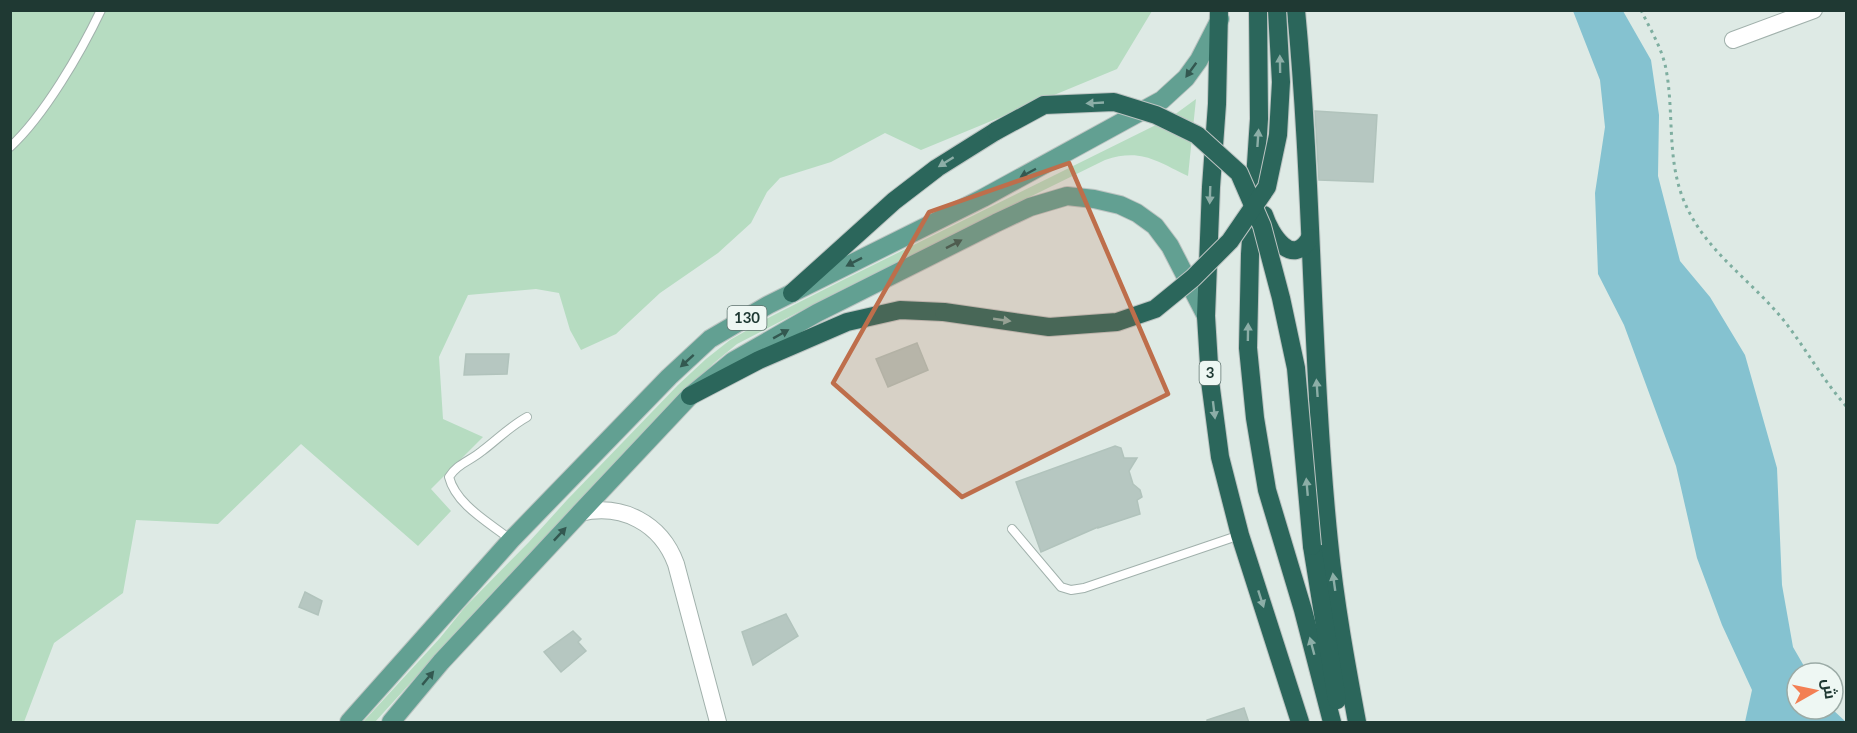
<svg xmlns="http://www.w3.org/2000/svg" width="1857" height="733" viewBox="0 0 1857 733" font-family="Lato,Cairo,sans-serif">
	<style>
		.green { fill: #b6dcc1 }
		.water { fill: #85c2d0 }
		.building { fill: #b6c7c1; stroke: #b1c3bc; stroke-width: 1.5 }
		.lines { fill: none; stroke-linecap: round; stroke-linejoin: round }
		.lane-casing { stroke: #a1b1ac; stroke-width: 10 }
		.street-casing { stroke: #a1b1ac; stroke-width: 18 }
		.primary-casing { stroke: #bcc4c2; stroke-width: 20 }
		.highway-casing { stroke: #bcc4c2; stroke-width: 20 }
		.path { stroke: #7eaea0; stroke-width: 3; stroke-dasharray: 3 4.5; stroke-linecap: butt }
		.lane { stroke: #fff; stroke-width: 8 }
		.street { stroke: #fff; stroke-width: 16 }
		.primary { stroke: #62a092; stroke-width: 18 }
		.highway { stroke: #2b665b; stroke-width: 18 }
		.highway-bridge-casing { stroke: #bcc4c2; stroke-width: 20; stroke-linecap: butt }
		.highway-bridge { stroke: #2b665b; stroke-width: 18 }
		.oneway { fill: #8caea7 }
		.oneway2 { fill: #335850 }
		.marked { fill: #be6e4b; fill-opacity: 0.2; stroke: #be6e4b; stroke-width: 4.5; stroke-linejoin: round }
		.labels { text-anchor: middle; stroke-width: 4.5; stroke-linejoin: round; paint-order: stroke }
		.shield { fill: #eef7f3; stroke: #5d726d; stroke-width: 1.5 }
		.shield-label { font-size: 15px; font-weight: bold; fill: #1f3933 }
	</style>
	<rect width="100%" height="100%" fill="#deeae5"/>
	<!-- green -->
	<g class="green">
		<polygon points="10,11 1152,11 1117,69 921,150 885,133 831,162 780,178 767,192 751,223 718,253 660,293 616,334 581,350 570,330 559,293 536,289 468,295 439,357 443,419 483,437 431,489 451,511 418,546 301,444 218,524 136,520 123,593 54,643 24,722 10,722"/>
		<path d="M1196 99 1188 176C1156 161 1141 148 1105 160L841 290 737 344 714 363 625 454 480 606 375 722H363L440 638 465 607 529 542 567 500 678 385 706 359 730 340 770 317 845 279 1170 118Z"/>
	</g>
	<!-- water -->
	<polygon class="water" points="1573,11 1623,11 1651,60 1659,115 1658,176 1680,261 1710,297 1745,355 1777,468 1782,585 1793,647 1808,673 1797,673 1797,709 1832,709 1846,722 1745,722 1752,690 1722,625 1697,558 1676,466 1624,325 1598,274 1595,193 1605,127 1600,80"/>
	<!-- building -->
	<g class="building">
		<polygon points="1315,111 1377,115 1373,182 1319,180"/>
		<polygon points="917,343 928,370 888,387 876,359"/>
		<polygon points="466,354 509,354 507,374 464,375"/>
		<polygon points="1115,446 1121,448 1124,458 1137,458 1129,471 1133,484 1140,490 1142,497 1137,500 1140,514 1098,528 1098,527 1041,552 1016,482"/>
		<polygon points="305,592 322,601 318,615 299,607"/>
		<polygon points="786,614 798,636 753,665 742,632"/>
		<polygon points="573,631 581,639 578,642 586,651 561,672 544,652"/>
		<polygon points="1244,708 1249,723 1207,723 1207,720"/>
	</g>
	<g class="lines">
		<!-- lane casing -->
		<g class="lane-casing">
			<g id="lane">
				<path d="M10 147C44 116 81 52 101 10"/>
				<polyline points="1012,529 1061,587 1071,590 1084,588 1240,535"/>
				<path d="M511 540C490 523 456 505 449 477 457 464 470 461 482 451 498 439 509 427 527 417"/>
			</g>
		</g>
		<!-- street casing -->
		<g class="street-casing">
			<g id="street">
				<polyline points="1733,40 1814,10"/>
				<path d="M580 513C622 503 661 523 676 564L718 722"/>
			</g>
		</g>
		<!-- primary casing -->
		<g class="primary-casing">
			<g id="primary">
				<polyline points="349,722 511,540 669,377 710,339 768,305 983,198 1162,100 1186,78 1199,60 1220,19"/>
				<polyline points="391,722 441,662 580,513 690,396 733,361 817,313 996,223 1030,207 1067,196 1094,199 1120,205 1137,213 1155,226 1170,246 1206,316"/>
			</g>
		</g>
		<!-- highway casing -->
		<g class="highway-casing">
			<g id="highway">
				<polyline points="1219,10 1217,104 1211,187 1206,316 1210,381 1220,457 1240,535 1300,722"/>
				<polyline points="1258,10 1259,119 1250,254 1248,348 1255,418 1267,490 1303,610 1332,722"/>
				<path d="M1296 10C1313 187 1311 366 1329 542 1335 603 1346 663 1357 722"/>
				<path d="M1264 215C1270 234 1292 269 1310 238"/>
				<polyline points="792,293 894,201 937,168 996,131"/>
				<polyline points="690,396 759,360 847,322 900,310 944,312"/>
				<polyline points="1312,546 1337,700"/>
			</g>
		</g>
		<!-- path -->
		<path class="path" d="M1641 10C1650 29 1662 48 1666 69 1674 111 1667 155 1682 196 1702 250 1750 278 1785 322 1806 349 1823 380 1846 406"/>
		<!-- lane -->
		<use href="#lane" class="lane"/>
		<!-- street -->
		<use href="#street" class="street"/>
		<!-- primary -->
		<use href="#primary" class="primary"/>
		<!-- highway -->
		<use href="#highway" class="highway"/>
		<!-- highway-bridge casing -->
		<g class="highway-bridge-casing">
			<g id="highway-bridge">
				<polyline points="996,131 1044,105 1114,102 1156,115 1197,135 1239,173 1262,226 1281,298 1296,368 1312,546"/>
				<polyline points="944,312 1049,327 1117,322 1155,309 1193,278 1230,241 1267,187 1278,135 1281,82 1277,10"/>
			</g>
		</g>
		<!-- highway-bridge -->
		<use href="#highway-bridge" class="highway-bridge"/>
	</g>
	<!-- one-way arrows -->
	<defs><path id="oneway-solid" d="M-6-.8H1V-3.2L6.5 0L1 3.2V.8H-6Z" transform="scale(1.5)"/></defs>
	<g class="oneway">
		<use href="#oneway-solid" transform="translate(1280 64) rotate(-91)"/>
		<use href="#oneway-solid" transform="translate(1095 103) rotate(177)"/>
		<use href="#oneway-solid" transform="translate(1258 138) rotate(-86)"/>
		<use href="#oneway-solid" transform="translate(946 162) rotate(148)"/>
		<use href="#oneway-solid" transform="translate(1210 195) rotate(92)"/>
		<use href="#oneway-solid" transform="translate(1002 320) rotate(8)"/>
		<use href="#oneway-solid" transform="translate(1248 332) rotate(-89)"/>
		<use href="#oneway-solid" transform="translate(1317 388) rotate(-94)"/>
		<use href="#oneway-solid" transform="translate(1214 410) rotate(83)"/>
		<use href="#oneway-solid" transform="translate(1307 487) rotate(-95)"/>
		<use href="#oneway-solid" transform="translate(1334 582) rotate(-98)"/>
		<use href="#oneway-solid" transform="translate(1261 599) rotate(72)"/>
		<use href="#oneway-solid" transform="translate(1312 646) rotate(-105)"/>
	</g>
	<g class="oneway2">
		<use href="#oneway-solid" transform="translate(1191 70) rotate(126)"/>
		<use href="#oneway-solid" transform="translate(1028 173) rotate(152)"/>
		<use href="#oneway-solid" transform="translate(954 244) rotate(-27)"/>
		<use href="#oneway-solid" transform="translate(854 262) rotate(153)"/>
		<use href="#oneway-solid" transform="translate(781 334) rotate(-29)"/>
		<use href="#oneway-solid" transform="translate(687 361) rotate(138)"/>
		<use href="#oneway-solid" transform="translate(560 534) rotate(-47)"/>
		<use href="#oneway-solid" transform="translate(428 678) rotate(-50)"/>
	</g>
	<!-- marked area -->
	<path class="marked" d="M1069 163 1168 394 962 497 833 383 929 212Z"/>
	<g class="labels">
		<!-- shield labels -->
		<g class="shield">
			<rect x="727.5" y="306" width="39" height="24" rx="4.5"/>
			<rect x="1199.5" y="361" width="21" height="24" rx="4.5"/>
		</g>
		<g class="shield-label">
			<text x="747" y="323">130</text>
			<text x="1210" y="378">3</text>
		</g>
	</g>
	<!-- border -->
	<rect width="1857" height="733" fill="none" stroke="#1f3933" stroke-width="24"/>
	<!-- north arrow -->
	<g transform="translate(1815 691) rotate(81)"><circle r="28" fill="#eef7f3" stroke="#9baba6" stroke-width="1.5"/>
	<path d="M0-4.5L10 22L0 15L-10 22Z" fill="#f37f53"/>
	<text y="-9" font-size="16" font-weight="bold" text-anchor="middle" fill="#1f3933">ش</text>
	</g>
</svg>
